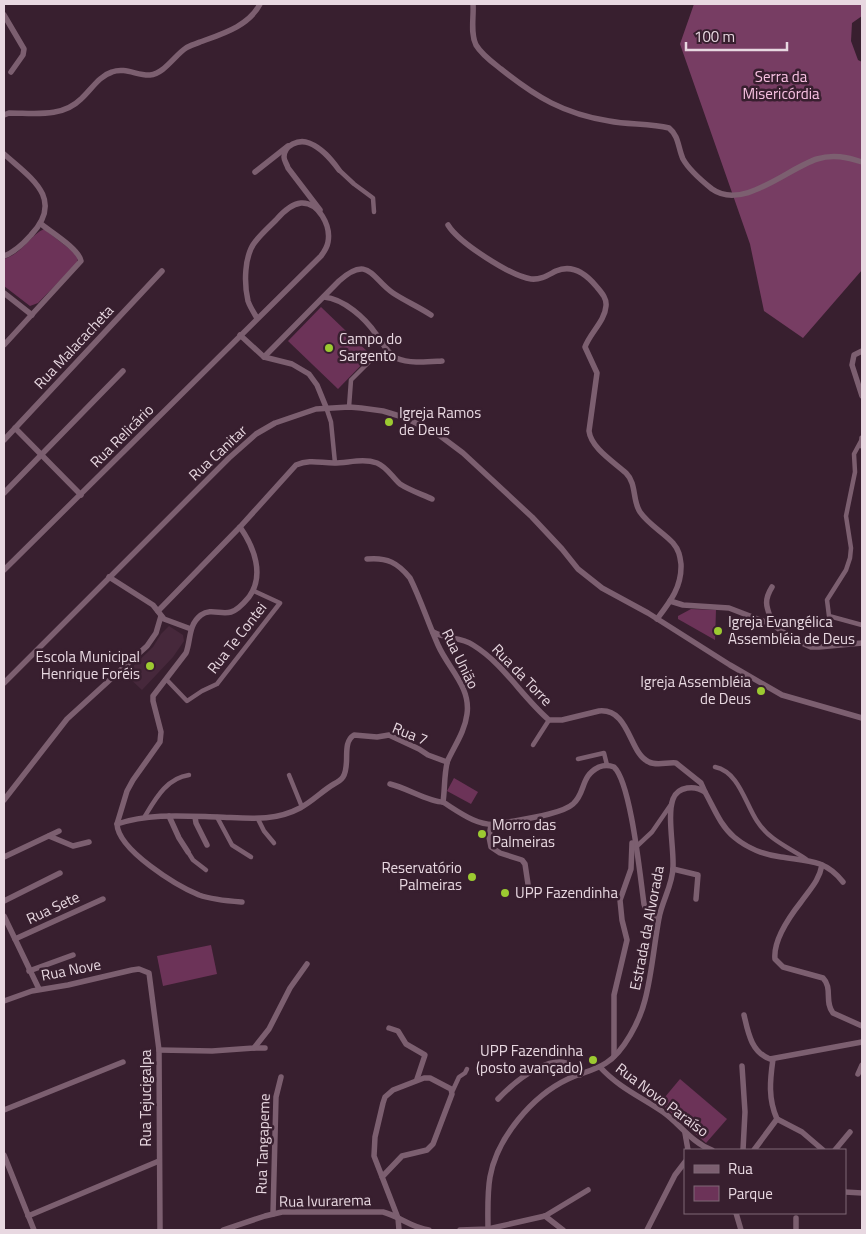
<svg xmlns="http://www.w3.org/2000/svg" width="866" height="1234" viewBox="0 0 866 1234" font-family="'Titillium Web',sans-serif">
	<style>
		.built { fill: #46283b }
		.green { fill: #6c3358 }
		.forest { fill: #773d63 }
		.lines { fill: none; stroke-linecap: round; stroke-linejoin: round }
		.pedestrian { stroke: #7c5f70; stroke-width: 4.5 }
		.minor { stroke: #7c5f70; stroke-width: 5.5 }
		.poi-dot { fill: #9cca31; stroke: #381f2f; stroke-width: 2 }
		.labels { text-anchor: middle; stroke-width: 5; stroke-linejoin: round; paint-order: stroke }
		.park-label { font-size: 15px; fill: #f8c1e2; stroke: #381f2f }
		.poi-label { font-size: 15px; fill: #e8d8e1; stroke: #381f2f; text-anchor: start }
		.street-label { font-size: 15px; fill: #e8d8e1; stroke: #381f2f }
	</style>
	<rect width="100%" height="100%" fill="#381f2f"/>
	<!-- built -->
	<polygon class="built" points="169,626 183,635 184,641 173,657 142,690 125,674 153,647 161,634"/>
	<!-- green -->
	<g class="green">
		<path d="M44 229 76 254 78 258 77 263 38 303 30 306 4 286V259C23 253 29 236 44 229Z"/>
		<polygon points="321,307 371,355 338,389 288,341"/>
		<polygon points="691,609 716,610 715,640 678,619 678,616"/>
		<polygon points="454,778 478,792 471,804 447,791"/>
		<polygon points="211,945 217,974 163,986 157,956"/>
		<polygon points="680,1079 727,1119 706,1143 660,1103"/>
	</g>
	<!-- forest -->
	<polygon class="forest" points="694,4 862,4 862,16 852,23 851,41 858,60 862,62 862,270 803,338 764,311 750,244 680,44"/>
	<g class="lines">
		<!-- pedestrian -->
		<g class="pedestrian">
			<polyline points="339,170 354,184 373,198 374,212"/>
			<polyline points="326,407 331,422 335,463"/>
			<polyline points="349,407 351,380 373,358 390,354"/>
			<polyline points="861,441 854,454 855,472 846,516 851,548 850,558 846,570 827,600 829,616 862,625"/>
			<polyline points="166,679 187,701 202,691 217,684 280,603 254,591"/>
			<polyline points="533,745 549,720"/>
			<polyline points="578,759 604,753 607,765"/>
			<path d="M715 767C739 772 745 803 757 821 769 840 788 847 806 859"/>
			<polyline points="289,775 302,807"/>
			<path d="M145 816C156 798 167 778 189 775"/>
			<polyline points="217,817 232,845 251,857"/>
			<polyline points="258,819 264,831 274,843"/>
			<polyline points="636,847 652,832 672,803"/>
			<polyline points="188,852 193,860 206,870"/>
			<polyline points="453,1090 459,1077 465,1073 467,1069"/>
		</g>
		<!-- minor -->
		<g class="minor">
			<path d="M473 4C474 17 470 33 476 45 482 55 492 62 501 69 536 97 564 114 609 121 629 125 650 123 669 128 679 136 678 148 683 159 689 170 702 181 712 189 743 211 788 168 817 159 833 154 847 157 862 162"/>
			<polyline points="4,15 24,49 23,55 11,72"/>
			<path d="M4 115 9 113C34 113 62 118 81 99 91 90 99 76 112 72 125 67 138 76 150 75 164 74 175 55 186 48 190 45 196 44 200 42 222 34 249 26 260 4"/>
			<path d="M4 154C31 178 65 199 31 235 23 244 15 252 4 256"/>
			<polyline points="255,172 288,146"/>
			<path d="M320 210 288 168C287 164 284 161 284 157 284 145 299 139 309 143 322 148 331 159 339 170"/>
			<path d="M448 225C459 243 511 276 531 279 541 280 548 275 556 271 572 264 586 274 596 286 601 292 607 298 606 306 605 321 590 333 585 347L597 373 589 431C591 448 614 462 626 473 637 484 632 500 640 512 649 525 663 532 673 543 679 550 680 556 681 564 682 587 670 602 657 619"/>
			<polyline points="4,293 32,315"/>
			<path d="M324 297C344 299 365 318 376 334 382 342 387 353 396 358 410 364 427 362 442 361"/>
			<polyline points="240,335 264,357 292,364 309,374 317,385 326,407"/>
			<path d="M4 345 81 261C79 249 51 232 41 224"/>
			<polyline points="862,351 854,355 852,365 862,396"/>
			<path d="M264 357 339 281C369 254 372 279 393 293 405 301 419 307 431 315"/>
			<polyline points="15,428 81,495"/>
			<polyline points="862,438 862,446"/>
			<polyline points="4,440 162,271"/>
			<polyline points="4,493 123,371"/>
			<path d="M240 527C254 547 265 575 249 597 244 603 238 610 231 612 221 615 211 608 201 615 188 625 191 640 186 653L153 696V701L161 732 160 742 133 780 127 791 117 824C118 850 177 886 199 895 213 900 228 901 242 902"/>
			<path d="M367 559C387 557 398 563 410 578 421 600 428 623 438 645 448 668 471 687 467 714 465 731 455 745 448 760 444 770 445 790 443 802"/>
			<path d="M4 570 321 256C324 252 327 248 328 242 331 226 319 202 301 203 291 204 282 213 276 220 269 227 261 234 255 242 244 256 244 284 248 301 250 307 254 313 257 318"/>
			<polyline points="109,577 153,605 164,619 191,629"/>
			<path d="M772 587C762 603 768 609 773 625"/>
			<polyline points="670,601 683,605 729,608 773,625 795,640 811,647 819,647 862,643"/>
			<path d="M158 611 240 527 296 465C310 459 320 463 334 463 348 463 363 458 377 463 387 467 392 477 400 484 409 490 421 494 432 499"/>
			<path d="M433 632C445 639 461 637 473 645 504 664 522 697 549 720H562L599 711C630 708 629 754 649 762 656 766 668 762 676 763L701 783 705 792"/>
			<polyline points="4,683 229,458 256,434 275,423 316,409 349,407 361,408 383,411 406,418 439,435 463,453 532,517 562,549 578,569 602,588 648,613 730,665 782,695 862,718"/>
			<path d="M390 784C407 788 429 802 443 802"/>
			<polyline points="4,800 67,719 147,646 156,633 161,616"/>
			<path d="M443 802C459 812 478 827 498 824 516 820 561 815 573 804 586 793 580 776 599 767 604 765 609 765 614 767 631 783 640 876 644 904 646 912 650 916 659 917"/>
			<polyline points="169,816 179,838 188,852"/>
			<polyline points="195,817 196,823 207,845"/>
			<path d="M117 824C150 813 184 816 218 817 247 818 274 822 300 808 313 801 322 791 334 784 338 782 341 780 343 777 351 765 341 743 354 735L377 737 389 735 419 749 428 755 447 762"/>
			<polyline points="491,825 489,837 491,847 500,853 522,860 525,864 528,884"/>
			<polyline points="49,836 73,846 89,842"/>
			<polyline points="4,857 59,831"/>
			<path d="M822 865C819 881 810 889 801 902 790 916 773 940 775 959L783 967 823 978C833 988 824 1002 833 1013L862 1026"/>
			<polyline points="673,869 698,875 696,899"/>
			<polyline points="4,901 60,873"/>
			<polyline points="4,916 39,989"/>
			<polyline points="15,939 103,899"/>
			<polyline points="29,971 73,955"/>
			<polyline points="4,1001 32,991 68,985 132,970 139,969 149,973 159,1050 160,1230"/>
			<path d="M744 1015C748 1032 751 1052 770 1059L862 1042"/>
			<polyline points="389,1028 398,1031 406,1044 425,1055 417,1079"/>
			<polyline points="254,1048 265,1048"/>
			<polyline points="159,1050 212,1051 254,1048 269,1029 290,988 307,964"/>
			<polyline points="614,1056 614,995 627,940 622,920 620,900 631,869 632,843"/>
			<path d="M773 1059C770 1080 768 1099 777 1119"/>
			<polyline points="742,1066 745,1112 743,1150"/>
			<path d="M600 1067C618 1087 641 1097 663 1112 680 1124 692 1143 712 1150"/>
			<polyline points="858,1074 862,1065"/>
			<path d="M498 1099C515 1081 561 1042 580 1075"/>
			<polyline points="4,1110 123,1062"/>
			<polyline points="777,1119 802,1132 823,1150"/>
			<polyline points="685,1133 688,1150"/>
			<polyline points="754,1150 777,1119"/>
			<polyline points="835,1150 850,1132"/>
			<polyline points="4,1155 34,1230"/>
			<polyline points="382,1177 402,1156 427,1150 433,1144 452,1094 451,1089 430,1078 424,1078 393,1090 385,1097 383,1103 375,1137 374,1156 398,1218 399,1230"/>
			<polyline points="845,1192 862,1193"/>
			<polyline points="736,1213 741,1230"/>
			<polyline points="273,1214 276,1097 281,1077"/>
			<polyline points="28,1216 159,1161"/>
			<polyline points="545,1216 563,1230"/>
			<polyline points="796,1218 796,1230"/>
			<path d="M223 1230 265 1216 282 1212H383C399 1216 412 1228 429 1230"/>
			<polyline points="460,1230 488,1229 545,1216 588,1190"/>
			<path d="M488 1230C488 1213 487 1194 490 1177 497 1138 532 1096 568 1079 580 1073 594 1071 606 1063 624 1052 640 1020 645 1000 652 973 654 945 659 918 662 901 673 884 673 867 674 849 667 815 673 799 678 786 695 785 705 792 714 808 720 825 734 837 747 848 765 855 781 857 807 861 825 859 843 882"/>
			<polyline points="647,1230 675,1175 685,1162"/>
		</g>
	</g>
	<!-- markers -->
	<g class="poi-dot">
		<circle cx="329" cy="348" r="5"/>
		<circle cx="389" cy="422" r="5"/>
		<circle cx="718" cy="631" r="5"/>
		<circle cx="150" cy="666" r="5"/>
		<circle cx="761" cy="691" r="5"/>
		<circle cx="482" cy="834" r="5"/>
		<circle cx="472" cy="877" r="5"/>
		<circle cx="505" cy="893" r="5"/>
		<circle cx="593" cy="1060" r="5"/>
	</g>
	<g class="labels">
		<!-- park labels -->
		<g class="park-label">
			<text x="781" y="82">Serra da<tspan x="781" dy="17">Misericórdia</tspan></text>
		</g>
		<!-- poi labels -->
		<g class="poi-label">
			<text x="339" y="344">Campo do<tspan x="339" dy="17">Sargento</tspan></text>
			<text x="399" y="418">Igreja Ramos<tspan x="399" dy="17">de Deus</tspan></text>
			<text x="728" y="627">Igreja Evangélica<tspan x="728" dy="17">Assembléia de Deus</tspan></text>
			<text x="140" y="662" text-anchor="end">Escola Municipal<tspan x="140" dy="17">Henrique Foréis</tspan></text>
			<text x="751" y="687" text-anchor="end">Igreja Assembléia<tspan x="751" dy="17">de Deus</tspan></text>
			<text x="492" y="830">Morro das<tspan x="492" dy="17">Palmeiras</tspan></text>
			<text x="462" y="873" text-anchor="end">Reservatório<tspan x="462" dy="17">Palmeiras</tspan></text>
			<text x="515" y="898">UPP Fazendinha</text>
			<text x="583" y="1056" text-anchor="end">UPP Fazendinha<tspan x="583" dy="17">(posto avançado)</tspan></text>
		</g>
		<!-- street labels -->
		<g class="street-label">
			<text transform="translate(74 347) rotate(-47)" y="5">Rua Malacacheta</text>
			<text transform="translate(122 436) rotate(-45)" y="5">Rua Relicário</text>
			<text transform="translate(218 453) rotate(-43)" y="5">Rua Canitar</text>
			<text transform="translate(237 638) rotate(-52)" y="5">Rua Te Contei</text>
			<text transform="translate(460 659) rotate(64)" y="5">Rua União</text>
			<text transform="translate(522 675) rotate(46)" y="5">Rua da Torre</text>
			<text transform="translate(410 734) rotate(22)" y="5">Rua 7</text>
			<text transform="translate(53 908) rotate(-25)" y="5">Rua Sete</text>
			<text transform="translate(647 928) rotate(-79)" y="5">Estrada da Alvorada</text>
			<text transform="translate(71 970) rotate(-11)" y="5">Rua Nove</text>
			<text transform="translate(146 1098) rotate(-90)" y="5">Rua Tejucigalpa</text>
			<text transform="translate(662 1100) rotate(37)" y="5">Rua Novo Paraíso</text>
			<text transform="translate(263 1144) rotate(-88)" y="5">Rua Tangapeme</text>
			<text transform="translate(325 1201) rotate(-1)" y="5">Rua Ivurarema</text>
		</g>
	</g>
	<!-- border -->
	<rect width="866" height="1234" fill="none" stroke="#e8d8e1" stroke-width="10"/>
	<!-- legend -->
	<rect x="684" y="1149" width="162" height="65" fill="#381f2f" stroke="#7e6976"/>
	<rect x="694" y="1165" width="25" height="8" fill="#7c5f70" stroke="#7e6976"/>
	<text x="728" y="1174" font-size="15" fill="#e8d8e1">Rua</text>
	<rect x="694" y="1186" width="25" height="15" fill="#6c3358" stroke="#7e6976"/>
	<text x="728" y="1199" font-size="15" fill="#e8d8e1">Parque</text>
	<!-- scale -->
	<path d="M686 42v8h101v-8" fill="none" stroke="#e8d8e1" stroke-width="2.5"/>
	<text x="694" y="42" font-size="15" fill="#e8d8e1" stroke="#381f2f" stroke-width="4" paint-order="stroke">100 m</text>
</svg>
